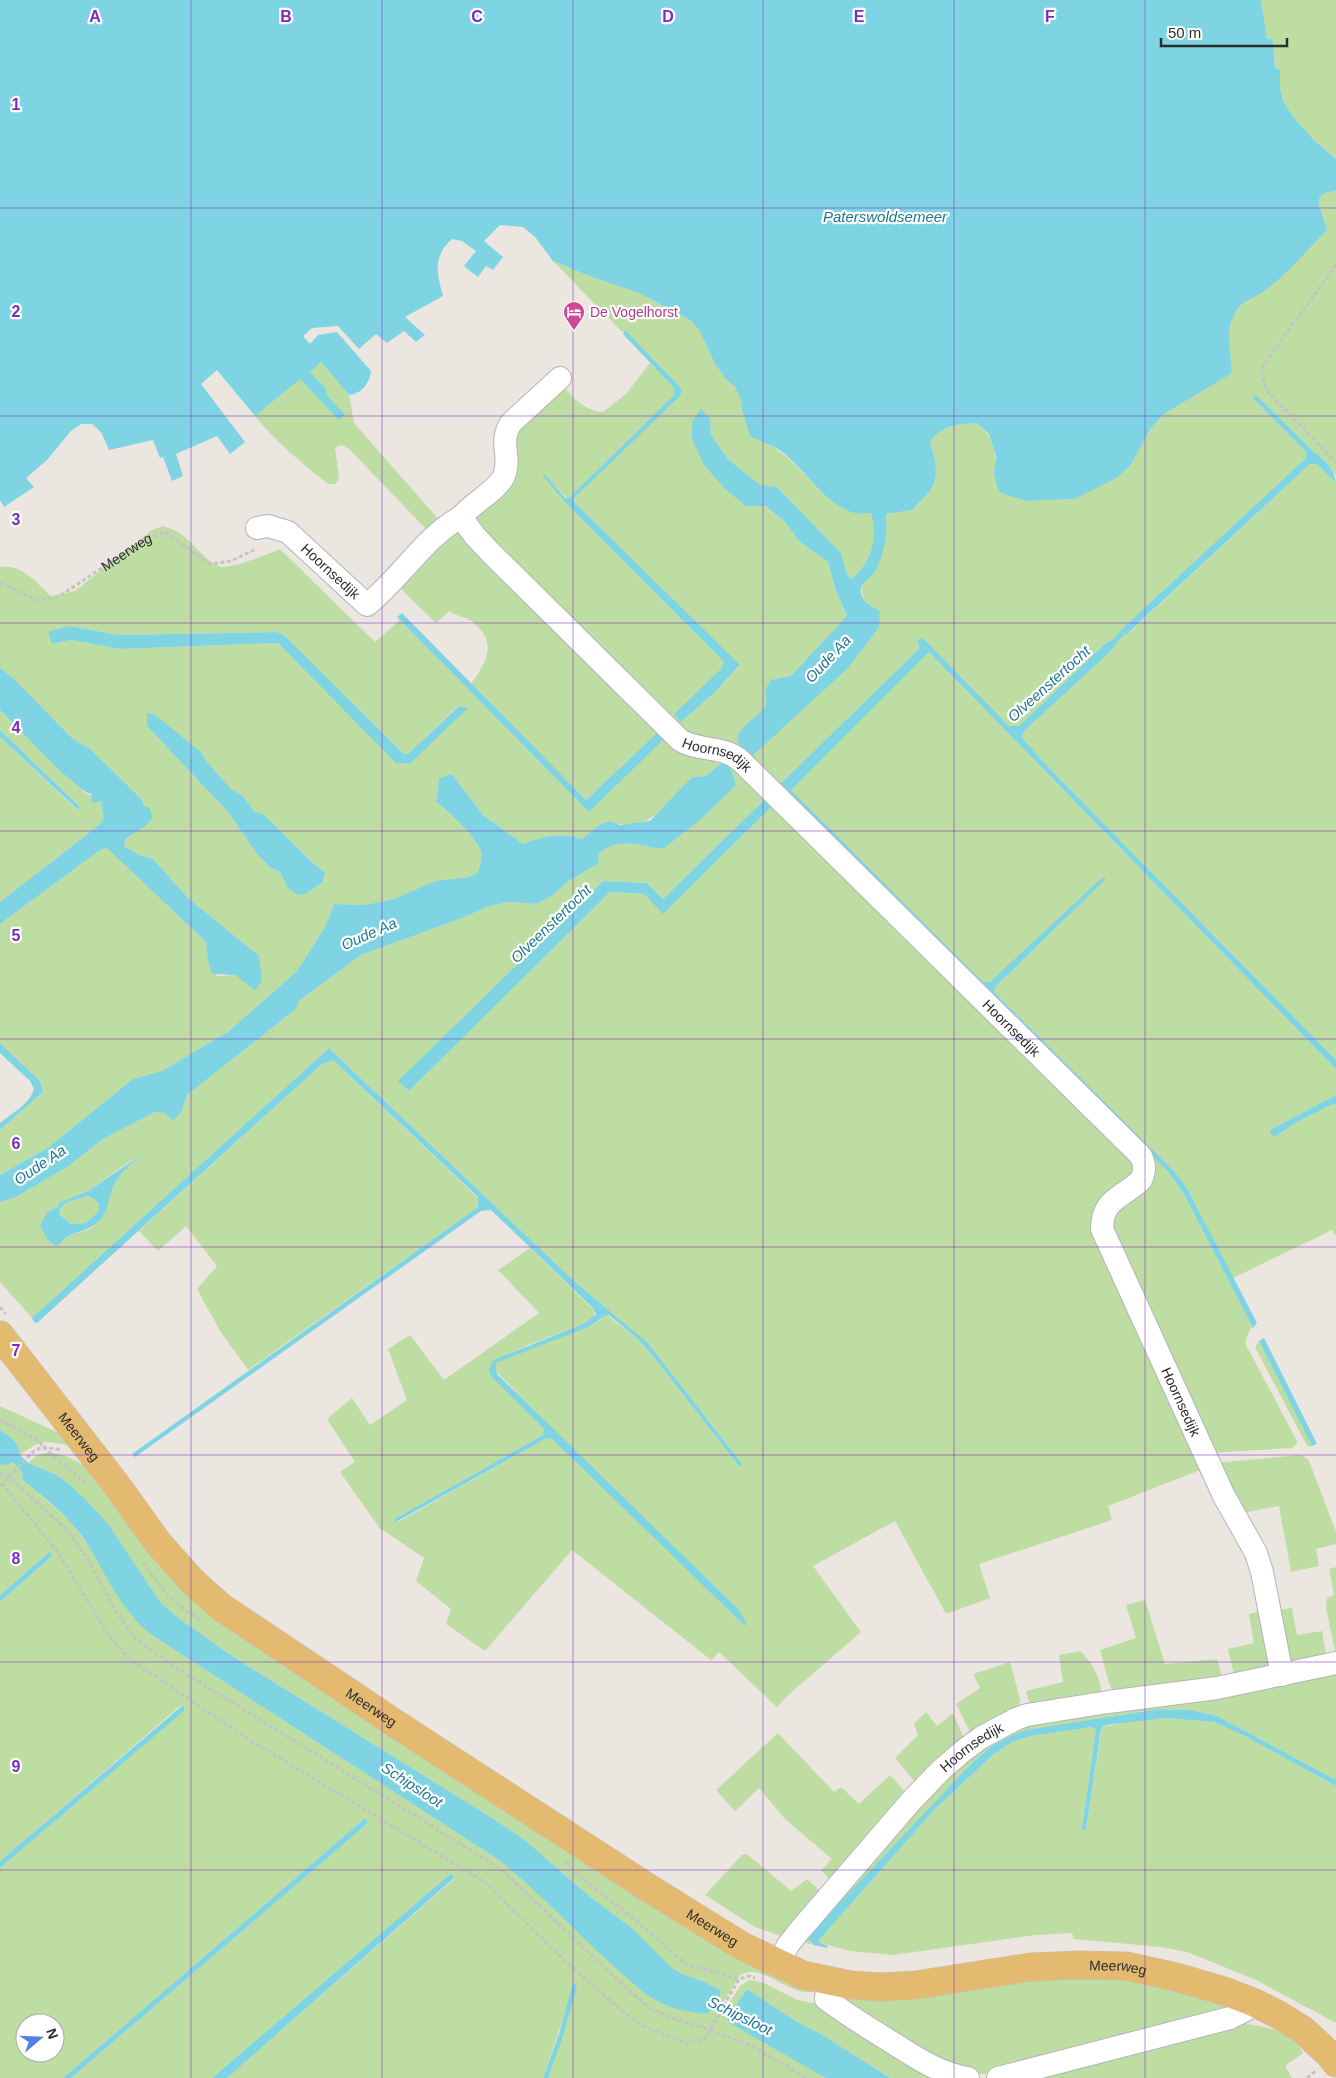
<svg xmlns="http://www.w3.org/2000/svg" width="1336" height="2078" viewBox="0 0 1336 2078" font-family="Arial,sans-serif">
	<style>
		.green { fill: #bddda3; fill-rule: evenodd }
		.water { fill: #7fd4e3; fill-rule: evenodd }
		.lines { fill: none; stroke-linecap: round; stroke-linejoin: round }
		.stream { stroke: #7fd4e3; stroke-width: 5 }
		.minor-casing { stroke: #b1b4bb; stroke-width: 24 }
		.major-casing { stroke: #c4c4c4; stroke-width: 29 }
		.path { stroke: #c4c4c4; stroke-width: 3; stroke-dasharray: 4 2.5; stroke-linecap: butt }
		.minor { stroke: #fff; stroke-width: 22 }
		.major { stroke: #e3ba6f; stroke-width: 28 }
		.grid { fill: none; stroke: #7b2cbf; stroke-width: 1; stroke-opacity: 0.55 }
		.labels { text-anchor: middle; stroke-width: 4.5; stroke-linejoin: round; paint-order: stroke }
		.hotel-label { font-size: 14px; fill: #b23c85; stroke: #fff; text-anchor: start }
		.street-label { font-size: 14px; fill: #2c2c2c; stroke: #fff }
		.water-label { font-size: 15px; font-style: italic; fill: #1c7691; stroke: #fff }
		.grid-label { font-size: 16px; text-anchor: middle; font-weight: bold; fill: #7b2cbf; stroke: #fff; stroke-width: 4.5; stroke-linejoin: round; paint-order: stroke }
	</style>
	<rect width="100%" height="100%" fill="#ece6e0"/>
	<!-- green -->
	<g class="green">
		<polygon points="1261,0 1336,0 1336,159 1313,139 1295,119 1284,103 1280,88 1280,69 1275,68 1273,40 1267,39"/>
		<path d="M1336 191V476L1324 459 1315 453 1256 395 1254 397 1256 401 1306 452V458L1125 626 1129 633 1310 464H1317L1336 483V1060L1053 772 1022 738 1024 731 1112 641 1107 642 1019 727 1009 726 923 638 917 643 920 648 777 787 751 757 880 611C869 605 861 601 862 587 874 560 889 546 886 514L913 510C917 502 924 499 929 492 941 477 935 458 930 442 942 425 958 424 977 423 994 438 997 449 994 472L1028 501 1075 499 1131 465 1151 428 1164 414 1231 374 1228 335 1230 323 1237 309 1250 298 1266 290 1327 230 1319 205V198L1325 193Z"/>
		<path d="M553 261 589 276 639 293 690 320 699 330 715 364 725 378 735 387 741 400 742 409 755 439C801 451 821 516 871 513 878 539 873 562 851 579L847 574 841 553 777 487 760 485 729 460 711 435 709 425 692 422 764 506 785 522 800 542 828 562 836 591 847 617 791 676 765 699 766 706 760 714 742 728 743 750 687 739 476 533 474 510 522 423 564 386C574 400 586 411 603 412L626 394 650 363 673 387 674 395 569 498H566L546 475 567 504 724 662 721 669 681 722 713 694 740 666 574 502 573 499 682 389 625 330 622 332Z"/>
		<path d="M321 362 349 395 354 423 440 521 428 531 349 449 342 445 335 447 339 479 335 484H328C302 463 276 442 255 416L300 378 339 419 345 416 325 394 327 390 309 372Z"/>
		<path d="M163 526C172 529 180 532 187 539 195 546 213 568 223 567 238 566 266 555 280 549L375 642 400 620 589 812 657 733 586 800 477 691 471 684C486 663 498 643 474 623 467 617 456 616 449 611L436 623 397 585 454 528 674 744 727 757 1143 1166 1103 1207 1203 1469 1108 1506 1112 1520 979 1564 990 1598 946 1614 895 1521 813 1566 861 1632 786 1697 777 1707 719 1652 711 1660 572 1550 485 1651 446 1624 451 1609 416 1581 424 1558 383 1530H381L340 1472 355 1462 327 1419 352 1398 370 1425 407 1400 388 1349 410 1335 444 1380 539 1313 498 1270 530 1248 595 1311 593 1317 585 1323 528 1345 492 1362 497 1381 544 1429 543 1435 398 1517 395 1519 398 1522 547 1438 552 1439 730 1610 742 1624 737 1608 551 1428 496 1371V1363L500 1361 597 1322 607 1315 638 1339 653 1356 739 1466 741 1467 742 1464 648 1343 574 1281 329 1048 32 1318 0 1282V1202L16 1197 67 1167 103 1139 155 1112 165 1113 173 1120 182 1111 187 1095 296 1009 299 1001 361 955 465 917 487 907 508 902 536 904 553 895 567 882 598 863V854C620 836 637 846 663 849L736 785 730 764 725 760 706 776 692 777C668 802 649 836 609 821L599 825 582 839C561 832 543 836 523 844L483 815 452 774 439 778 436 801C450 814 471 831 480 849 483 856 480 865 478 872L469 877 436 882 394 899 364 905 334 904 325 927 297 971 229 1031 162 1071 133 1079 49 1147 0 1175V1130L43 1092 40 1081 0 1043V924L100 850 107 848 111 851 205 941C211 958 205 960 217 976L235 975 255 989 190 900 153 859 139 855 124 846 125 839 131 835 144 806 89 748 72 738 13 678 0 668V567C23 564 35 582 51 596L75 591 152 530ZM69 626 119 635 277 632 285 636 404 754H408L458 706 467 708 410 764 397 763 278 643 120 649 71 640 52 644ZM147 713 202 753 207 762 231 789 242 795 255 812 325 872 323 882 307 893 287 887 280 872 271 868 257 854 228 812 147 726ZM764 800 771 807 663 913 644 894 610 892 409 1091 399 1081 603 881 647 883 663 899ZM142 1155C130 1164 119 1173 113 1187 107 1200 106 1216 94 1226 84 1234 72 1230 63 1242L47 1212 58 1207 60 1202 88 1191 123 1166Z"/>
		<polygon points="929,652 1336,1069 1336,1095 1272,1129 1276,1136 1297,1122 1333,1104 1336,1105 1336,1236 1332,1230 1233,1278 1188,1190 1176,1173 994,992 995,987 1105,880 990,982 983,982 790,790"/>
		<polygon points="0,710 62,773 73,779 84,792 101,801 104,819 99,825 0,902 0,737 77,810 80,807 0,730"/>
		<polygon points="333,1060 478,1198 478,1207 248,1370 220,1331 197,1289 217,1266 186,1226 158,1251 139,1231 321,1065"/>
		<polygon points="1152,1154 1170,1174 1185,1196 1253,1328 1250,1329 1245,1343 1297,1441 1296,1445 1292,1448 1209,1453 1112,1239 1109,1212"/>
		<polygon points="89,1196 94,1199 99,1205 98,1212 86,1223 71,1224 59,1214 59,1210 67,1202"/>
		<polygon points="1259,1341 1312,1446 1309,1447 1306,1444 1256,1349 1256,1345"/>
		<path d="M0 1406 65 1436 71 1440 68 1445C43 1441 41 1439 20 1455 19 1443 9 1436 0 1430Z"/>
		<path d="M43 1453H53L66 1456 96 1471 166 1562 820 1990C791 2002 766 1961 740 1975L722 2004 718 2001 721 1991 705 1982 682 1974 671 1967 632 1928 589 1896 526 1841 500 1823 235 1658 181 1620 160 1602 134 1563 69 1484 57 1475 28 1463 36 1456Z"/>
		<polygon points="1300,1455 1306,1458 1309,1461 1336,1532 1336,1544 1316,1549 1319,1566 1291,1572 1279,1506 1238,1514 1215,1463"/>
		<path d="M13 1462 22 1472 23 1480 72 1523 152 1635 499 1860 522 1878 608 1960 715 2006 826 2078H548L570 2011 566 2010 543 2078H227L454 1879 449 1875 212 2078H71L368 1823 364 1819 63 2078H0V1868L185 1709 184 1705 180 1706 0 1861V1602L53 1555 49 1552 0 1595V1464ZM25 2023H55V2053H25Z"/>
		<polygon points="1336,1567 1336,1655 1326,1608 1327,1598 1334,1595 1329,1569"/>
		<polygon points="1145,1600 1165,1664 1217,1659 1221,1673 1218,1683 1113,1692 1109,1683 1100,1650 1136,1638 1126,1605"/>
		<polygon points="1292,1608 1297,1635 1322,1631 1326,1654 1291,1668 1280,1610"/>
		<polygon points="1261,1611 1273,1668 1234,1674 1228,1649 1254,1643 1249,1614"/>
		<path d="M1080 1651C1091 1662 1102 1678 1101 1694L1031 1708 1026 1691 1063 1682 1059 1655Z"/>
		<polygon points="1010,1662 1020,1699 1019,1712 970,1732 956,1704 980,1688 973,1674"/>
		<polygon points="1336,1670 1336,1780 1217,1716 1191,1710 1160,1709 1139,1712 1017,1733 993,1745 973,1762 810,1942 814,1945 803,1942 943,1776 1019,1723"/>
		<polygon points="926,1712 937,1726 953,1713 964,1738 915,1782 895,1758 918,1735 914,1724"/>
		<polygon points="1165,1718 1214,1722 1243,1735 1336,1786 1336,2023 1254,1979 1187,1952 1161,1947 1074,1939 1072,1933 1035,1935 893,1955 850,1951 820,1943 819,1940 935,1809 994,1754 1012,1742 1031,1736 1092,1727 1096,1730 1082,1827 1084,1831 1086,1829 1102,1727 1139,1720"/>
		<polygon points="778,1733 834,1792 841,1787 859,1804 890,1775 906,1793 832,1879 829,1879 821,1870 832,1859 785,1819 759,1788 735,1811 716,1790"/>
		<polygon points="747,1854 791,1891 807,1879 820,1891 784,1937 755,1927 705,1895 742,1855"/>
		<polygon points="1104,1972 1233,2005 994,2073 979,2074 957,2070 839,1999 839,1989"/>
		<polygon points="750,1980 764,1983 797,2000 823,2005 934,2078 890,2078 821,2034 797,2022 747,1989 732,2011 727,2007 740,1986"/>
		<path d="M1236 2023C1260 2025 1290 2029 1303 2053L1285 2066 1292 2078H1022Z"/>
	</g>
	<!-- water -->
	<g class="water">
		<path d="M0 0H1261L1267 39H1273L1275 68 1280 69V88L1284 103 1295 119 1313 139 1336 159V191L1325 193 1319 198V205L1327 230C1307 250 1289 272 1267 289 1258 296 1247 299 1238 308 1235 312 1232 320 1230 325 1226 341 1233 357 1231 374L1164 414 1151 428 1131 465 1116 478 1075 499 1028 501 1003 494 998 490 994 472 996 456 989 434 977 423C958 424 942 425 930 442 935 458 941 477 929 492 924 499 917 502 913 510L886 514C888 531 884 560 873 574 868 581 859 583 861 593 863 603 872 606 880 611L879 627 849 667 751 757C721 733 750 726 766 706L765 690 771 680 791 676 847 616 836 591 828 562 800 542 785 522 765 506H746L725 489 704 465 692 439V422L701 409 710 419 711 435 729 460 760 485 777 487 841 553 847 574 851 579C872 563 878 539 871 513 866 513 860 514 855 513 825 505 805 469 781 451 771 444 760 442 750 436L742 409 741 400 735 387 725 378 715 364 699 330 690 320 639 293 589 276 553 261 535 237 523 227 500 225 484 241 503 257 493 270 486 266 478 277 464 266 476 251 462 241 452 239C432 257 437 274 443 296L405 317 425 335 416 342 404 331 387 343 376 334 359 349 338 326 312 328 303 336 310 344 318 335 337 332 371 371C370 383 361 394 349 395L321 362 310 372 327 390 326 394 345 415 339 420 300 379 255 416 217 370 201 384 245 442 230 454 217 436 176 454 183 476 172 481 163 457 160 458 153 440 109 450 101 432 92 424H81L71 431 47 460 26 478 34 487 4 507 0 500Z"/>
		<polygon points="625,330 682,389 680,396 573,499 574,502 740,665 713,694 681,722 674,714 721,669 724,662 567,504 543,476 543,474 546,475 565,498 569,498 674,395 673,387 623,334"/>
		<path d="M1256 395 1315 453C1325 458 1336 473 1336 483L1317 464H1310L1127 634 1123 630 1125 626 1306 458V452L1256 401 1253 397Z"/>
		<polygon points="402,613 586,800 657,733 664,739 589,812 397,617"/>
		<polygon points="69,626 119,635 277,632 285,636 404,754 408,754 459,706 468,708 410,764 396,763 278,643 120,649 71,640 52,644 48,632"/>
		<polygon points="922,637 1009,726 1019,726 1107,642 1112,641 1115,643 1114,648 1024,731 1022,738 1053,772 1336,1060 1336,1069 929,652 791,790 983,982 990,982 1103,877 1105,878 1105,880 995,987 994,992 1176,1173 1188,1190 1257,1323 1253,1328 1185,1196 1170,1174 1106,1108 777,787 920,648 917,642"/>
		<path d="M0 668 13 678 72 738 89 748 142 800 144 806 149 807 153 818 145 826 125 839 124 846 139 855 153 859 190 900 259 956 262 981 255 990 235 975 213 974C206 965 209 952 205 941L107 848 100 850 0 924V902L99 825 104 819 101 801 95 803 92 801 91 794C80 791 73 779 62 773L0 710Z"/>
		<polygon points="147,713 154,714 202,753 207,762 231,789 242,795 255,812 263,814 311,861 325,872 323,882 307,893 298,895 287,887 280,872 271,868 257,854 228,812 147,726"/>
		<polygon points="0,730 80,807 78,810 0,737"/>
		<path d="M725 760 730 765 736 785 701 819 663 849C637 846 620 836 598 854L599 863 567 882 553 895 536 904 508 902 487 907 465 917 361 955 299 1001 296 1009 187 1095 182 1111 173 1121 165 1113 155 1112 103 1139 67 1167 16 1197 0 1202V1175L49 1147 133 1079 162 1071 229 1031 297 971 325 927 334 904 364 905 394 899 436 881 469 877 478 872C480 865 483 856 480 849 471 831 450 814 436 801L439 778 452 774 483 815 523 844C543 836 561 832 582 839L599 825 610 821 620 825 650 821 692 777 706 776Z"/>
		<polygon points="764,800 771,807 663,914 644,894 610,892 409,1091 398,1081 603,881 647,883 663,899"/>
		<path d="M0 1043 40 1081 43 1092 0 1130V1123C12 1113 30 1104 34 1089L30 1081 0 1053Z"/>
		<polygon points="329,1048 574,1281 648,1343 742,1464 741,1467 739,1466 653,1356 638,1339 609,1315 605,1316 588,1327 496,1363 496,1371 498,1375 737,1608 746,1622 745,1626 552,1439 547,1438 396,1522 395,1519 398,1517 543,1435 544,1429 492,1377 489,1371 492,1362 496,1359 585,1323 596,1314 593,1308 491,1210 481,1211 135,1457 132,1454 478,1207 478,1197 333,1060 321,1065 37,1323 34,1322 32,1318"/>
		<polygon points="1336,1095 1336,1105 1333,1104 1297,1122 1276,1136 1273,1136 1270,1133 1272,1129"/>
		<path d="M147 1151C133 1162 120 1171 113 1187 108 1198 109 1209 101 1219 93 1229 81 1230 71 1235 65 1237 62 1243 56 1246L48 1240 40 1226 47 1212 58 1207 60 1202 88 1191ZM89 1196 94 1199 99 1204 98 1212 86 1223 71 1224 59 1214V1210L67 1202Z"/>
		<polygon points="1264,1338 1317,1444 1312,1446 1259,1341"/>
		<path d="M0 1430C9 1436 19 1442 20 1455L28 1463 57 1475 69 1484 90 1504 108 1524 160 1602 181 1620 235 1658 500 1823 526 1841 589 1896 632 1928 671 1967 682 1974 705 1982 721 1991 718 2001 732 2011 747 1989 797 2022 821 2034 890 2078H826L728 2022V2016L715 2007 707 2014C686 2012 667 2008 649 1996 638 1989 628 1978 617 1969 577 1934 541 1893 499 1860L152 1635C120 1610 107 1575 86 1542 70 1517 45 1499 23 1480L22 1472 13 1462 6 1465 0 1464Z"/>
		<polygon points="49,1552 53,1555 0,1602 0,1595"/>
		<polygon points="183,1705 185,1710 0,1868 0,1861"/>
		<polygon points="1159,1709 1191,1710 1217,1716 1336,1780 1336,1786 1243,1735 1214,1722 1165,1718 1107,1725 1102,1727 1101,1730 1086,1829 1084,1831 1082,1828 1096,1730 1092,1727 1031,1736 1012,1742 994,1754 935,1809 819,1940 820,1943 828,1946 827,1948 814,1945 808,1939 809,1935 973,1762 993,1745 1017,1733 1027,1730"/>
		<polygon points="364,1819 366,1819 368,1823 71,2078 63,2078"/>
		<polygon points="452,1874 454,1878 227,2078 212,2078 449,1875"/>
		<polygon points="573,1983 577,1986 563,2036 548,2078 543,2078 559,2034"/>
	</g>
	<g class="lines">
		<!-- stream -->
		<polyline class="stream" points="1111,645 1127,628"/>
		<!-- minor casing -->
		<g class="minor-casing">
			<g id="minor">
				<path id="s2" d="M560 378 511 423C498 442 512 457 504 476 497 491 472 503 461 517L475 536 492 554 680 740C699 752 724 745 741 761L1141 1156C1145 1165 1145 1171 1141 1180 1122 1198 1102 1199 1102 1229L1224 1496 1256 1553 1262 1572 1282 1675"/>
				<path id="s3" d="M257 528 268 526 288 532 367 605C401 578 423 538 461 517"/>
				<path id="s4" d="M779 1963 788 1945 800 1930 912 1800 941 1770 963 1751 982 1737 1016 1719 1027 1715 1108 1702 1217 1688 1336 1663"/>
				<path d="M828 1981 826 1999C846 2014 867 2027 888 2040 914 2056 937 2073 968 2078"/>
				<polyline points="998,2078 1230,2018 1246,2010 1253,2002"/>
			</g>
		</g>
		<!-- major casing -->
		<g class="major-casing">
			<g id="major">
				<path id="s5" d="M0 1335 115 1483 159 1544 192 1581 221 1607 399 1726 647 1887 742 1946 803 1975 851 1985 880 1987 916 1985 1031 1967 1080 1965 1126 1966 1176 1977 1224 1991 1253 2002 1279 2015 1303 2030 1330 2055 1336 2063"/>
			</g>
		</g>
		<!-- path -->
		<g class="path">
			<polyline points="1336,265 1264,364 1262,375 1268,392 1336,462"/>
			<path id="s1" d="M0 583 37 600 58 597 146 539 166 532 210 564 231 561 254 550"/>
			<polyline points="0,1307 6,1314"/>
			<polyline points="0,1420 39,1441 43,1447 87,1484"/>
			<polyline points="0,1473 8,1476 66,1529 89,1561 115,1610 135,1638 172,1665 501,1869 629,1991 651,2009 675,2019 711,2030 753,2047 807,2078"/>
			<polyline points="2,1483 59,1554 108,1634 128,1658 242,1735 486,1883 567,1963 622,2011 643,2026 688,2044 704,2039 739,1979"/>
			<polyline points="0,1486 34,1451 43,1447 62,1450"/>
			<path d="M143 1562C164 1592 172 1603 203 1622"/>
			<polyline points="566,1862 584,1880 631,1916 686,1964 739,1979 749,1976 755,1978"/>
			<polyline points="1307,2078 1317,2070"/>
		</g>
		<!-- minor -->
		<use href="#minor" class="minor"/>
		<!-- major -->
		<use href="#major" class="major"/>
	</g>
	<!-- grid -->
	<path class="grid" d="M191 0V2078M382 0V2078M573 0V2078M763 0V2078M954 0V2078M1145 0V2078M0 208H1336M0 416H1336M0 623H1336M0 831H1336M0 1039H1336M0 1247H1336M0 1455H1336M0 1662H1336M0 1870H1336"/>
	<!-- icons -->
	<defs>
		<g id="hotel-pin" transform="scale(1.125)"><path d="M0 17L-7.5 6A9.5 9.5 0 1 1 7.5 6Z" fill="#d1479c" stroke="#fff"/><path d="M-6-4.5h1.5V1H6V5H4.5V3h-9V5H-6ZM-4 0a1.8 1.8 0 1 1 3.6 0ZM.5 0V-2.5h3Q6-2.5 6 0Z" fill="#fff"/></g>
	</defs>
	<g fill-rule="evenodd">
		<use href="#hotel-pin" x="574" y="312"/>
	</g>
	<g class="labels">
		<!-- hotel labels -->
		<g class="hotel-label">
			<text x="590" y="317">De Vogelhorst</text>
		</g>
		<!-- street labels -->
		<g class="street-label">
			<text dy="5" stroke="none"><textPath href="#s1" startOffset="144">Meerweg</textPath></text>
			<text dy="5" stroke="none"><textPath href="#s3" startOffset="90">Hoornsedijk</textPath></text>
			<text dy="5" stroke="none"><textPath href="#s2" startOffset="534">Hoornsedijk</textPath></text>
			<text dy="5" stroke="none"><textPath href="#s2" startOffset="939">Hoornsedijk</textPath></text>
			<text dy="5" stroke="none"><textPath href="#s2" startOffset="1402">Hoornsedijk</textPath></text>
			<text dy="5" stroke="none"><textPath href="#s5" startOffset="129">Meerweg</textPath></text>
			<text dy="5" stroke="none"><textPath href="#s5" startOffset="532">Meerweg</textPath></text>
			<text dy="5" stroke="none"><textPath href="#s4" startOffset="291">Hoornsedijk</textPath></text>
			<text dy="5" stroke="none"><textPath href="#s5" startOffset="938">Meerweg</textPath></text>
			<text dy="5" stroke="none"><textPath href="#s5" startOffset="1358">Meerweg</textPath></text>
		</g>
		<!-- water labels -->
		<g class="water-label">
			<text x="885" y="222">Paterswoldsemeer</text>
			<text transform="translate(828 659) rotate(-47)" y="5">Oude Aa</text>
			<text transform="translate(1049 684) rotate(-42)" y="5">Olveenstertocht</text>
			<text transform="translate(551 924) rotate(-44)" y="5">Olveenstertocht</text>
			<text transform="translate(369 934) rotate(-24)" y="5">Oude Aa</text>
			<text transform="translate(40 1165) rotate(-34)" y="5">Oude Aa</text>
			<text transform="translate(412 1785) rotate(33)" y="5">Schipsloot</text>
			<text transform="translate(740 2016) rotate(26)" y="5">Schipsloot</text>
		</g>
	</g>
	<g class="grid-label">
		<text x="95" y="22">A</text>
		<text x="286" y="22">B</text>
		<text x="477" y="22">C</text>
		<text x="668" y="22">D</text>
		<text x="859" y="22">E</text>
		<text x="1050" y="22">F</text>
		<text x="16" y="110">1</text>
		<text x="16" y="317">2</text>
		<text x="16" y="525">3</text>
		<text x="16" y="733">4</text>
		<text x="16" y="941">5</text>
		<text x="16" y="1149">6</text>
		<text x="16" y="1356">7</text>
		<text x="16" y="1564">8</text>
		<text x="16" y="1772">9</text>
	</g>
	<!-- north arrow -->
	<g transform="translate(40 2038) rotate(71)"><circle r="24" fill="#ffffff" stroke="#ababab"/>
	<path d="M0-4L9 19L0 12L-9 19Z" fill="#527fe8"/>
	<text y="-8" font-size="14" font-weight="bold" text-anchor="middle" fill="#2c2c2c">N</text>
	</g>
	<!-- scale -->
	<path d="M1161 38v8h126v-8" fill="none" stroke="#2c2c2c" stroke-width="2.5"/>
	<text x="1168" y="38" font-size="15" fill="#2c2c2c" stroke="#ffffff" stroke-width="4" paint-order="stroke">50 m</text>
</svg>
